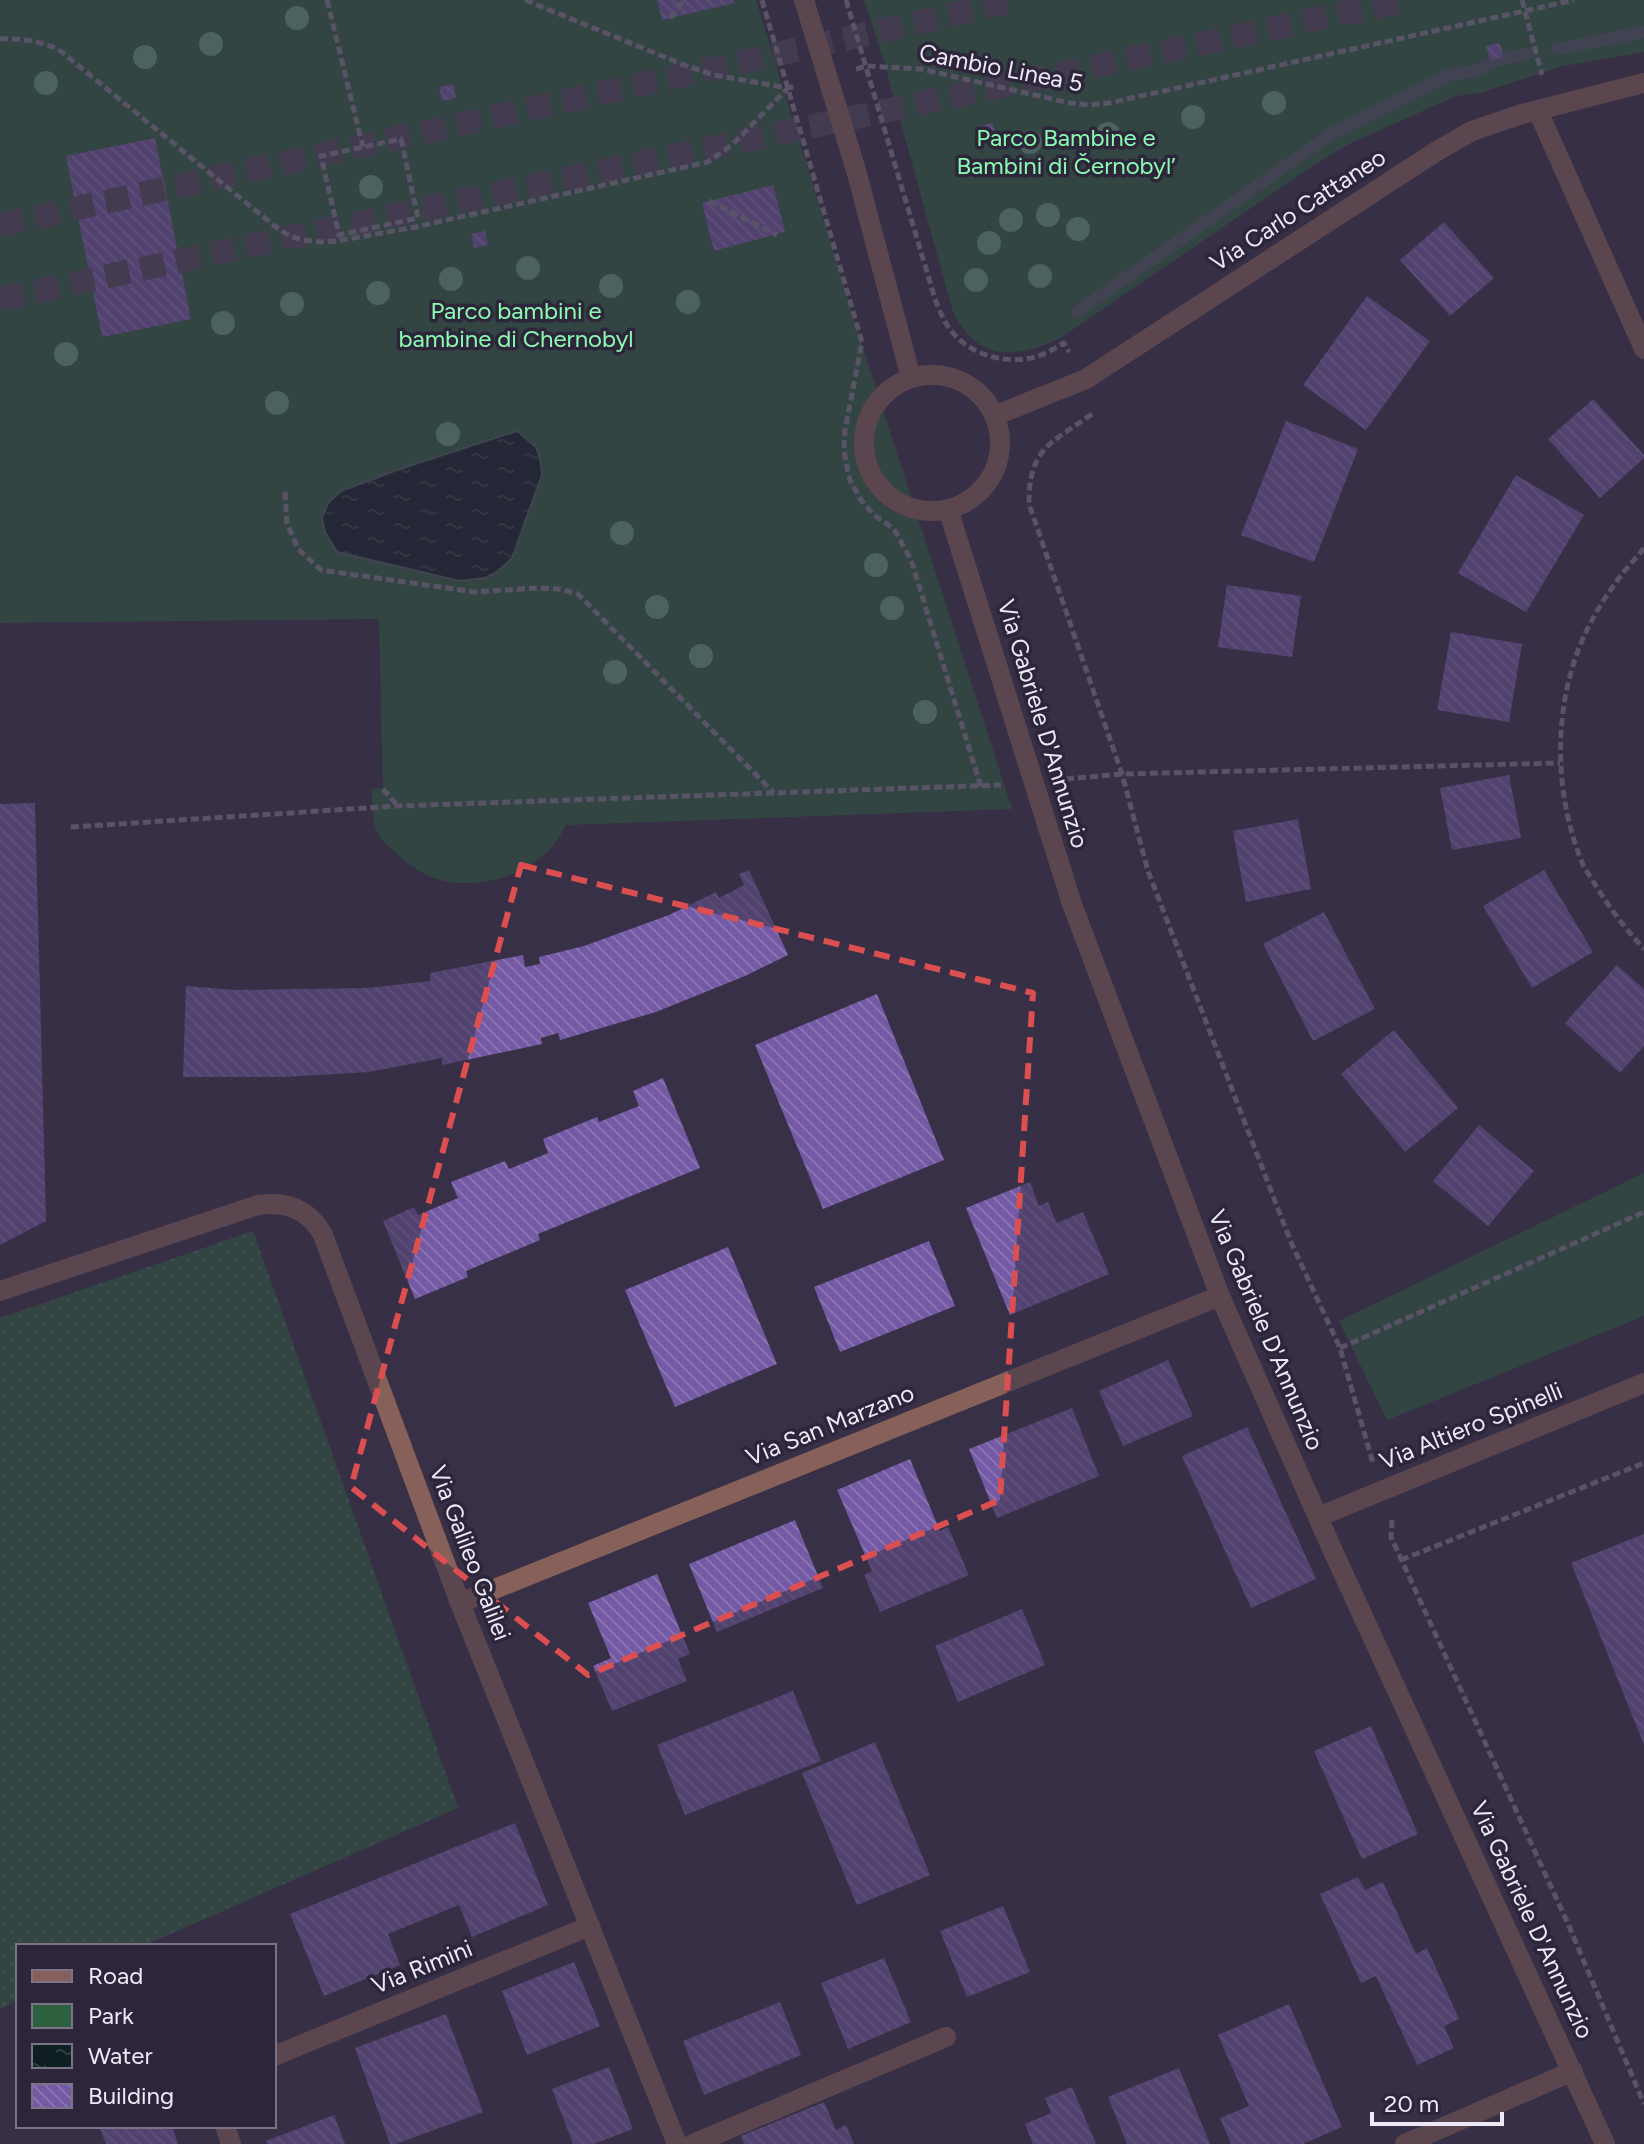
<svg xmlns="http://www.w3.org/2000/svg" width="1644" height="2144" viewBox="0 0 1644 2144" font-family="Figtree,sans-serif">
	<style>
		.grass { fill: url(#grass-dots) }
		.park { fill: #2d603f }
		.water { fill: url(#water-ripples); stroke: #515b62; stroke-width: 2 }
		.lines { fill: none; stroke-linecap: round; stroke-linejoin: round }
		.stream { stroke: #515b62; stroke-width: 12 }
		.building { fill: url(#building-back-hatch) }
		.highway-tunnel { stroke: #524c61; stroke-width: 24; stroke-dasharray: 24 12; stroke-linecap: butt }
		.path { stroke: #837e90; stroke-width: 5; stroke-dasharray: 8 4; stroke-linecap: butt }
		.minor { stroke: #876159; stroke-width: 20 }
		.tree { fill: #65a081 }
		.marked { fill: none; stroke: #db4f51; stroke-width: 6; stroke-dasharray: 16 10; stroke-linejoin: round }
		.labels { text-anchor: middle; stroke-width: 7; stroke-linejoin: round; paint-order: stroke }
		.street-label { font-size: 24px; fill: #ede9f7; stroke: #2d263b }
		.park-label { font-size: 24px; fill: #8bfbb1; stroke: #2d263b }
	</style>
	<defs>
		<pattern id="grass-dots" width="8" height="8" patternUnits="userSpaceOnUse" patternTransform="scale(2)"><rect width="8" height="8" fill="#2d603f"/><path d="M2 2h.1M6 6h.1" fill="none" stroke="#4c775c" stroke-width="1.8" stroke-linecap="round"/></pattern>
		<pattern id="water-ripples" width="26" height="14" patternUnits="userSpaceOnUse" patternTransform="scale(2)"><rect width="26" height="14" fill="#0e1e22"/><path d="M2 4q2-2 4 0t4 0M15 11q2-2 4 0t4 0" fill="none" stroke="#313f43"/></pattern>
		<pattern id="building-back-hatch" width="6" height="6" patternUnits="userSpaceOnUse" patternTransform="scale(2)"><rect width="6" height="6" fill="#745aa4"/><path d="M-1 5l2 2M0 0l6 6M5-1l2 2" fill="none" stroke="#8872b1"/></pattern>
	</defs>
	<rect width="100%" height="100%" fill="#373046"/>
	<!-- grass -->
	<polygon class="grass" points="253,1231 458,1808 143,1946 18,1946 18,2001 0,2009 0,1318"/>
	<!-- park -->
	<g class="park">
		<path d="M0 0H756L862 345 1012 809 566 825C562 832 558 840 553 846 525 877 473 892 434 878 422 874 412 866 402 858 394 851 381 842 377 832 372 820 373 802 371 789L383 788 379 619 0 623Z"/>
		<path d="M864 0H1644V52L1563 66 1480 93 1456 96 1347 145 1317 163 1062 337C1017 359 979 363 953 312L883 58Z"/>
		<polygon points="1644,1173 1644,1316 1387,1420 1339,1321"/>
	</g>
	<!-- water -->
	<polygon class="water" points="517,431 536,447 540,458 542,475 512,558 497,572 485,578 460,581 337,552 325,532 322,518 328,503 341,491 400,469"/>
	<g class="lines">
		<!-- stream -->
		<g class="stream">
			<polyline points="1557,49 1644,32"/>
			<polyline points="1077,312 1331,134 1449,75 1476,71 1498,60 1528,54"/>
		</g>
	</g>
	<!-- building -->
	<g class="building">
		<polygon points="657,0 733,0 734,3 662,20"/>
		<polygon points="1500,43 1503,57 1490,60 1486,46"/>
		<polygon points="453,84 456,98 442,101 439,87"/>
		<polygon points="993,123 996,138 982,141 979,126"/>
		<polygon points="155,138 191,319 102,337 66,156"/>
		<polygon points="773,185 785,232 714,251 702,203"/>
		<polygon points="1444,222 1494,278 1450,316 1400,260"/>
		<polygon points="485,231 488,245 474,248 471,234"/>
		<polygon points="1367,296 1430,341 1366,430 1303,385"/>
		<polygon points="1593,399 1644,455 1644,458 1600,498 1548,439"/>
		<polygon points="1286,421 1358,449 1314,562 1241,535"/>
		<polygon points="1516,475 1584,515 1526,612 1458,573"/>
		<polygon points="1227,585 1301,596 1292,657 1218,647"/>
		<polygon points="1451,632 1522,644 1509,722 1437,710"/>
		<polygon points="1509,775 1521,838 1452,850 1440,788"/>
		<polygon points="35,803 46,1221 0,1245 0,804"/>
		<polygon points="1298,819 1311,889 1246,902 1233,831"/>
		<polygon points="749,870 788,955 745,976 656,1012 560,1040 558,1033 541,1038 542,1044 442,1065 442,1058 369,1072 285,1077 183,1077 186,986 235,990 367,988 430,981 430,973 523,955 525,967 540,964 539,957 584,946 669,915 716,892 719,898 744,885 739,874"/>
		<polygon points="1544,870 1593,952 1532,988 1483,906"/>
		<polygon points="1324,912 1375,1009 1313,1041 1263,944"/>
		<polygon points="1617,965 1644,989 1644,1046 1620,1073 1565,1023"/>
		<polygon points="877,994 944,1160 823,1209 755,1045"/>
		<polygon points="1394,1030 1458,1108 1405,1152 1341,1074"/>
		<polygon points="663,1078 700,1168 538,1234 540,1240 466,1271 468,1277 415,1299 383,1221 414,1207 418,1215 458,1198 451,1182 505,1161 509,1169 548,1153 543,1139 597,1117 599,1122 639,1106 633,1091"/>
		<polygon points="1479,1125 1534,1171 1488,1226 1433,1181"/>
		<polygon points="1030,1182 1039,1206 1048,1202 1057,1223 1083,1212 1109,1274 1010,1315 966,1208"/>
		<polygon points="929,1241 955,1306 840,1352 814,1287"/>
		<polygon points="728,1247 777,1364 675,1407 625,1290"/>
		<polygon points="1168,1360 1193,1416 1123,1446 1099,1391"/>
		<polygon points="1072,1408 1099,1476 997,1518 969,1449"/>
		<polygon points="1247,1427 1316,1579 1251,1608 1182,1456"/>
		<polygon points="910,1459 940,1531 948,1527 969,1575 880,1612 864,1575 872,1571 837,1490"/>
		<polygon points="795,1520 823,1588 717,1632 689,1564"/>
		<polygon points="1644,1534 1644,1745 1571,1563"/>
		<polygon points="657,1574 690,1654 678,1659 687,1681 612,1711 593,1666 611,1658 588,1603"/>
		<polygon points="1022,1609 1045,1665 958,1702 935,1646"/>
		<polygon points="793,1691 821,1761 685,1815 657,1745"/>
		<polygon points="1371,1726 1418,1834 1362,1859 1314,1751"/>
		<polygon points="875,1742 930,1875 857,1905 802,1773"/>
		<polygon points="515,1823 548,1905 472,1937 459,1905 388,1934 400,1965 324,1996 290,1914"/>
		<polygon points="1358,1877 1365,1890 1383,1882 1416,1954 1427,1948 1459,2019 1444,2026 1454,2048 1417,2065 1376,1976 1361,1983 1320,1894"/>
		<polygon points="1003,1906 1030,1972 967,1997 940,1931"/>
		<polygon points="884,1958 911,2022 848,2049 821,1983"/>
		<polygon points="574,1962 600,2026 527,2055 502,1991"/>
		<polygon points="780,2002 801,2055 704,2095 683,2041"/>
		<polygon points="1289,2004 1342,2127 1303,2144 1231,2144 1220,2118 1249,2106 1218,2035"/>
		<polygon points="446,2014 483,2112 396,2144 390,2144 355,2048"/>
		<polygon points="609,2067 633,2129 594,2144 573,2144 552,2089"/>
		<polygon points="1179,2068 1210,2144 1127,2144 1108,2097"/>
		<polygon points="1072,2087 1096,2144 1033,2144 1025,2124 1051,2113 1045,2098"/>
		<polygon points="824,2102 836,2130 846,2125 854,2144 744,2144 741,2136"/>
		<polygon points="334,2115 345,2144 267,2144 266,2141"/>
		<polygon points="99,2126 172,2126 178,2144 106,2144"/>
	</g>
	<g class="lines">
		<!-- highway-tunnel -->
		<g class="highway-tunnel">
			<polyline points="0,225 684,75 1017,0"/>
			<polyline points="0,299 1406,0"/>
		</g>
		<!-- path -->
		<g class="path">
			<polyline points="327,0 363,147"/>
			<polyline points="525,0 684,65 714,75 788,88 796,86"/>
			<polyline points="762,0 862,342 845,430 844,450 847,467 850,480 861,500 874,515 894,529 911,560 981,787"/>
			<path d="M846 0 935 299C940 311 944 323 953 333 973 357 1012 366 1041 355 1049 352 1057 347 1064 343L1069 352"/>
			<polyline points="1522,0 1542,75"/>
			<polyline points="670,18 684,0"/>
			<path d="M0 39C21 38 38 41 58 49L277 228 290 236 303 240 321 242 337 241 415 227 708 162 733 144 787 89"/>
			<polyline points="856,69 867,66 921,69 1070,103 1089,105 1109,103 1574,0"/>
			<polygon points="401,139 418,218 339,235 321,156"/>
			<polyline points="709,201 777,235"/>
			<path d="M1092 414C1050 444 1029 448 1029 504L1122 774 1148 871 1290 1240 1340 1348 1373 1463"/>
			<polyline points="285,492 287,523 298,549 321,570 475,592 537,588 560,589 578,594 773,792"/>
			<path d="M1644 548C1636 559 1625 569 1617 581 1601 602 1585 630 1576 656 1553 722 1556 800 1583 865 1587 872 1592 879 1596 886 1611 910 1625 928 1644 949"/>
			<polyline points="1066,779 1122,774 1560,763"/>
			<polyline points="383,789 398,806"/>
			<polyline points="71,827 398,806 1001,785"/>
			<polyline points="1340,1348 1644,1212"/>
			<polyline points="1392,1520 1391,1537 1569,1926 1644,2104"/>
			<polyline points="1401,1560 1644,1463"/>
		</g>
		<!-- minor -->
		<g class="minor">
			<polyline points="804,0 856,170 911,378"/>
			<polyline points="1538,111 1644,349"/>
			<circle cx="932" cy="443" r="68"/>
			<polyline points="994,416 1086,379 1437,151 1472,131 1522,114 1644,83"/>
			<polyline points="948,509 1072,904 1220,1296 1333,1551 1605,2144"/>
			<path d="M0 1291 258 1205C286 1201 309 1209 323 1235L460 1603 677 2144"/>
			<polyline points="1318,1517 1644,1383"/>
			<polyline points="460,1603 1220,1296"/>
			<polyline points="274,2056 590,1926"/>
			<polyline points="225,2126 231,2144"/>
			<polyline points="693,2144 946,2037"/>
			<polyline points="1405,2144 1573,2071"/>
		</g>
	</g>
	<!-- trees -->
	<g class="tree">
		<circle cx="297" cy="18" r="12"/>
		<circle cx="211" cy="44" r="12"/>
		<circle cx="145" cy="57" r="12"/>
		<circle cx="46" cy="83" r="12"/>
		<circle cx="1274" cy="103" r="12"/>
		<circle cx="1193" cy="117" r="12"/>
		<circle cx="1108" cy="134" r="12"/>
		<circle cx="1030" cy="142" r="12"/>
		<circle cx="371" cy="187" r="12"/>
		<circle cx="1048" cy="215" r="12"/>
		<circle cx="1011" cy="220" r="12"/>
		<circle cx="1078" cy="229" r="12"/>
		<circle cx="989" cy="243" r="12"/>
		<circle cx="528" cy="268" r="12"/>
		<circle cx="1040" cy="276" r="12"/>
		<circle cx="451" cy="279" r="12"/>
		<circle cx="976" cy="280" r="12"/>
		<circle cx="611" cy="286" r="12"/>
		<circle cx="378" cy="293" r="12"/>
		<circle cx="688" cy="302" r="12"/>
		<circle cx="292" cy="304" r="12"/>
		<circle cx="223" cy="323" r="12"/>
		<circle cx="66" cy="354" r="12"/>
		<circle cx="277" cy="403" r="12"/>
		<circle cx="448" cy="434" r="12"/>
		<circle cx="622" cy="533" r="12"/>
		<circle cx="876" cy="565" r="12"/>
		<circle cx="657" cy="607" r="12"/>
		<circle cx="892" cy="608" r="12"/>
		<circle cx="701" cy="656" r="12"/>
		<circle cx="615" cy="672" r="12"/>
		<circle cx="925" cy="712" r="12"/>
	</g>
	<!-- marked area -->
	<path d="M0 0H1644V2144H0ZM521 865 1033 993 1000 1500 588 1675 351 1487Z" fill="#373046" fill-opacity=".55" fill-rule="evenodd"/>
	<path class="marked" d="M521 865 1033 993 1000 1500 588 1675 351 1487Z"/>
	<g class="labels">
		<!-- street labels -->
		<g class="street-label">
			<text transform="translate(1001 68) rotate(11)" y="8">Cambio Linea 5</text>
			<text transform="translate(1298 210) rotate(-33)" y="8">Via Carlo Cattaneo</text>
			<text transform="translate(1043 724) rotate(73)" y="8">Via Gabriele D'Annunzio</text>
			<text transform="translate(1266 1330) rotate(67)" y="8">Via Gabriele D'Annunzio</text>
			<text transform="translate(830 1425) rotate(-22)" y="8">Via San Marzano</text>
			<text transform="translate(1471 1426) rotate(-22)" y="8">Via Altiero Spinelli</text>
			<text transform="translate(470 1553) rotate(69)" y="8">Via Galileo Galilei</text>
			<text transform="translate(1532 1920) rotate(65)" y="8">Via Gabriele D'Annunzio</text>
			<text transform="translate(422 1967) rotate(-22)" y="8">Via Rimini</text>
		</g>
		<!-- park labels -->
		<g class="park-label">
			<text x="1066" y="146">Parco Bambine e<tspan x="1066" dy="28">Bambini di Černobyl’</tspan></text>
			<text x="516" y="319">Parco bambini e<tspan x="516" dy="28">bambine di Chernobyl</tspan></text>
		</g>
	</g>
	<!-- legend -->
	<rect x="16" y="1944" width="260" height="184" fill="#2d263b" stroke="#7a7486" stroke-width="2"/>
	<rect x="32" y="1970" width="40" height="12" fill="#876159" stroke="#7a7486" stroke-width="2"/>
	<text x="88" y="1984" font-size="24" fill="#ede9f7">Road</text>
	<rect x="32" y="2004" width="40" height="24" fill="#2d603f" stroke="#7a7486" stroke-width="2"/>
	<text x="88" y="2024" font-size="24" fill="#ede9f7">Park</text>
	<rect x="32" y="2044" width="40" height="24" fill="url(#water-ripples)" stroke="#7a7486" stroke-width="2"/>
	<text x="88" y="2064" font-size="24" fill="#ede9f7">Water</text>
	<rect x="32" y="2084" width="40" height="24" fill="url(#building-back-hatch)" stroke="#7a7486" stroke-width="2"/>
	<text x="88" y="2104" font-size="24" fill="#ede9f7">Building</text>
	<!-- scale -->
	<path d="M1372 2112v12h130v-12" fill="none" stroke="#ede9f7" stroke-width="4"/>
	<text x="1384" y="2112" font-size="24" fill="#ede9f7" stroke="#2d263b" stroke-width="6" paint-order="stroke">20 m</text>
</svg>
